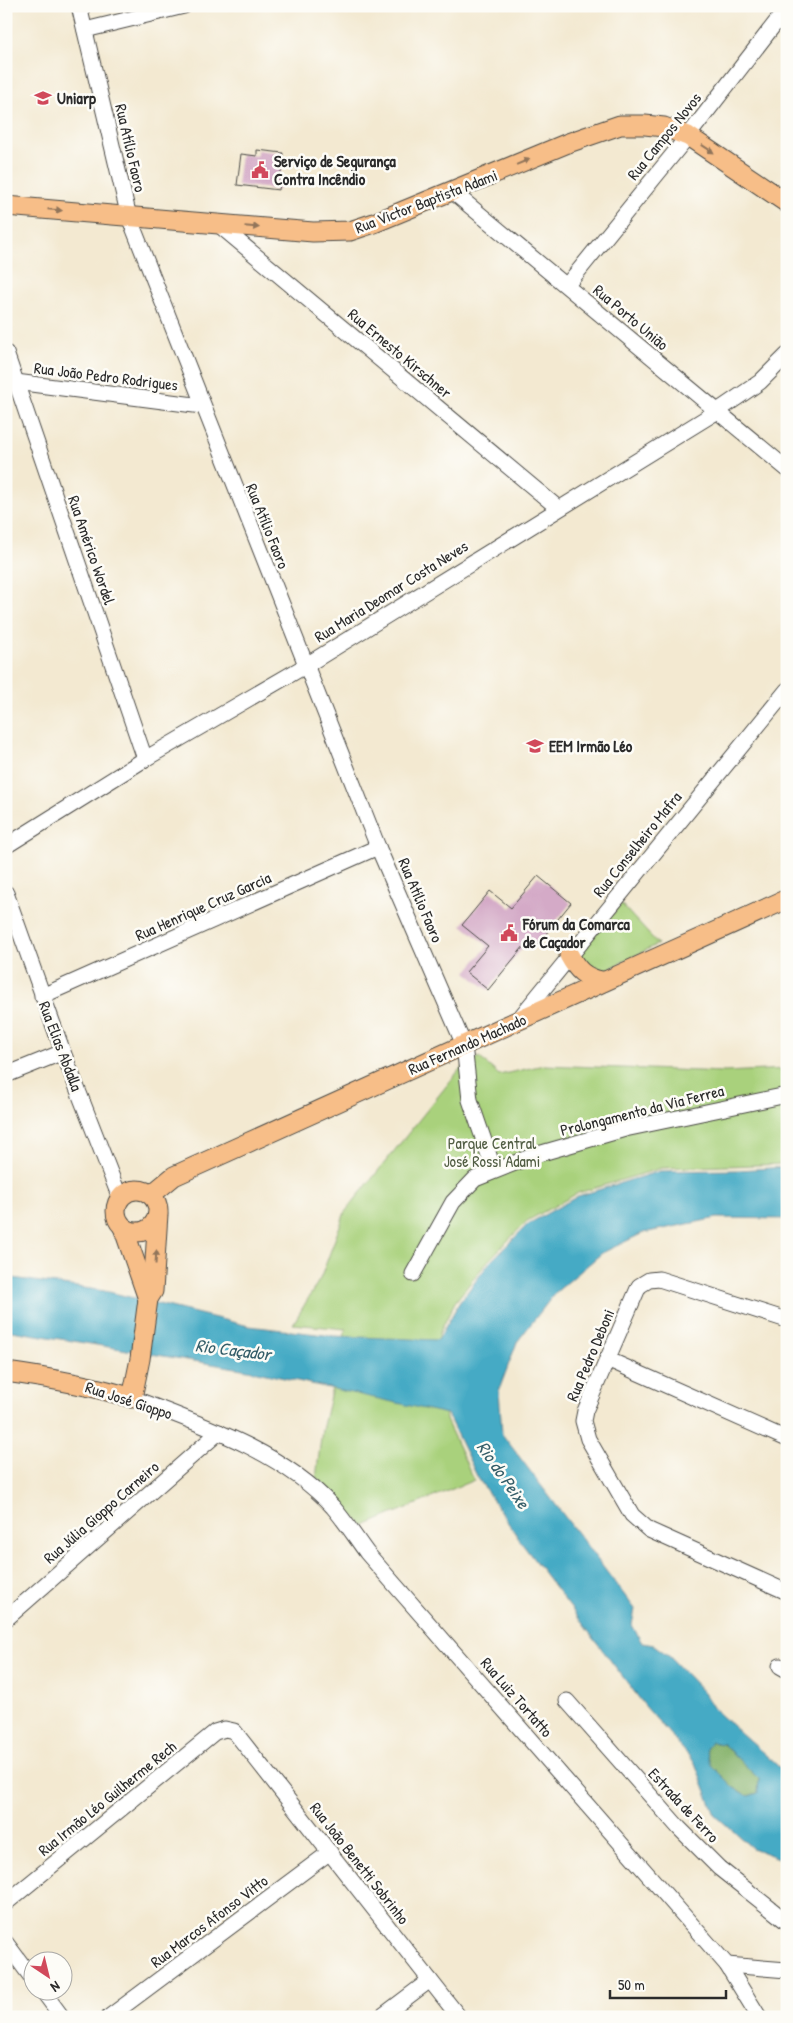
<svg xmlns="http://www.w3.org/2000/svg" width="793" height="2023" viewBox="0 0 793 2023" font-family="'Patrick Hand',sans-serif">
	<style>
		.green { fill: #a9d17c; stroke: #6a7e54 }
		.forest { fill: #86b36c; stroke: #586f4c }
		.water { fill: #45aac5; stroke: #386a78; fill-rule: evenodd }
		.building { fill: #d4aac7 }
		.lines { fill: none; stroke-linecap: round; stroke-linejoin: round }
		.minor-casing { stroke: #494844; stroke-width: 17 }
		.major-casing { stroke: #494844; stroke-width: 21 }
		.minor { stroke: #fff; stroke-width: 15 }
		.major { stroke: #f7be88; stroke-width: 19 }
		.oneway { fill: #91745a }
		.labels { text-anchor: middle; stroke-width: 5; stroke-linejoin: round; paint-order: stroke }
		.poi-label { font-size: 16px; font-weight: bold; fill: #2b2b2b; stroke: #fdfcf7; text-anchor: start }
		.street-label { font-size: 16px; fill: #2b2b2b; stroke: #fdfcf7 }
		.park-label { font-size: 16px; fill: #515d43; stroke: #fdfcf7 }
		.water-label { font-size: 18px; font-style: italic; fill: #355e69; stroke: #fdfcf7 }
	</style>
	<rect width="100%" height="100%" fill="#fdfcf7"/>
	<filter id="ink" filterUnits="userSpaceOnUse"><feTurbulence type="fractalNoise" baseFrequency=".02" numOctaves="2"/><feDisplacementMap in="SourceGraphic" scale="10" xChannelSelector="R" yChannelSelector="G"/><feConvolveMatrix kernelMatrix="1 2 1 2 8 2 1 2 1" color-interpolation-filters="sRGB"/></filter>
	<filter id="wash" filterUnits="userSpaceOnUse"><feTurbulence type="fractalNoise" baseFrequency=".0096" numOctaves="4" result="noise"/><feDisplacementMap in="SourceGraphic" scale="20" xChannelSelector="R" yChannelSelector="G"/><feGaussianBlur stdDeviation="1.12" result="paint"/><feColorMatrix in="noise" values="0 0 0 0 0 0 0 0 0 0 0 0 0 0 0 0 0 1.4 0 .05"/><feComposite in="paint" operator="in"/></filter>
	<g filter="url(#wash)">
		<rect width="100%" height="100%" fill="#f3e9d1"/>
		<!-- green -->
		<g class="green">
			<polygon points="621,904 658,944 601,973 577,963 581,951"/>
			<polygon points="479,1057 499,1075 544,1065 725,1072 787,1069 787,1164 662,1168 578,1193 527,1221 488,1261 455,1302 439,1334 446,1420 474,1480 364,1526 316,1478 322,1430 346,1329 293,1324 321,1277 345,1212 460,1069"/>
		</g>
		<!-- forest -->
		<polygon class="forest" points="711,1742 723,1744 759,1779 758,1793 748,1796 734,1788 711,1765 706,1749"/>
		<!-- water -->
		<path class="water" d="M787 1167V1219L717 1218 643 1233 602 1253 555 1293 517 1342 499 1390 502 1434 635 1609 632 1625 642 1643 654 1645 669 1656 704 1693 714 1709 787 1774V1861L752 1848 715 1815 695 1763 645 1706 523 1545 478 1478 447 1414 248 1370 6 1330V1277L105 1291 249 1326 333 1336 438 1340 459 1303 490 1262 528 1224 578 1196 660 1171 739 1170ZM711 1742 723 1744 759 1779 758 1793 748 1796 734 1788 711 1765 706 1749Z"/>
		<g id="blocks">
			<!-- building -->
			<g class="building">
				<polygon points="257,150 283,153 279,190 237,185 241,154 257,156"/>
				<polygon points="538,876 571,903 536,946 529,940 488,990 466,972 488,946 462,925 490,891 511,908"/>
			</g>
		</g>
	</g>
	<g filter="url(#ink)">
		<use href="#blocks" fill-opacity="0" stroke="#494844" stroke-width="1"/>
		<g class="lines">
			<!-- minor casing -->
			<g class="minor-casing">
				<g id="minor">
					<polyline points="79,6 129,217 378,847 464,1045 470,1100 494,1170"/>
					<polyline points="85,30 184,6"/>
					<polyline points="453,192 787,469"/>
					<polyline points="219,225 558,508"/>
					<polyline points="567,285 688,136 787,8"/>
					<polyline points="6,353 145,759"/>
					<polyline points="8,381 202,406"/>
					<polyline points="6,846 145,759 305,666 716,412 760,382 787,355"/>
					<polyline points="6,893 63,1052 120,1198"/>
					<polyline points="42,996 378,847"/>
					<polyline points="518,1020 787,690"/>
					<polyline points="6,1075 63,1052"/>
					<polyline points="413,1274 453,1202 475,1179 535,1155 625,1129 787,1095"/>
					<polyline points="787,1320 659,1279 649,1280 639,1286 585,1411 583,1421 588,1439 632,1515 649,1530 787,1592"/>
					<polyline points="607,1359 787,1439"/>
					<path d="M132 1398C200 1424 282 1451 333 1507 345 1521 356 1538 367 1553L727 1965 759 2017"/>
					<polyline points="6,1619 219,1432"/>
					<polyline points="780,1666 787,1670"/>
					<polyline points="567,1701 679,1828 719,1868 787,1922"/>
					<polyline points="6,1903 215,1732 225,1729 234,1731 459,2017"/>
					<polyline points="6,1943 32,1978"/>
					<polyline points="727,1965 787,1970"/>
					<polyline points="42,1990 62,2017"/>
					<polyline points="109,2017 330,1852"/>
					<polyline points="381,2017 430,1980"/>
				</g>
			</g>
			<!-- major casing -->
			<g class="major-casing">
				<g id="major">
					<polyline points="6,206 313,232 350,231 374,223 568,143 620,125 645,125 664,127 688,136 787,203"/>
					<path d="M569 955C577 970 585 978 602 981"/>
					<circle cx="137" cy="1211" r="21"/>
					<polyline points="151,1195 174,1176 787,899"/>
					<polyline points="123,1227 148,1299"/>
					<path d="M6 1372C49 1378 91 1385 132 1398L140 1359 148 1299 153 1291 158 1214"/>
				</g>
			</g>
			<!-- minor -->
			<use href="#minor" class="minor"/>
			<!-- major -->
			<use href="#major" class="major"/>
		</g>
		<!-- one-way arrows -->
		<defs><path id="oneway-solid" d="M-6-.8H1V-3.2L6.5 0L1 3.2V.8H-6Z" transform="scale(1.25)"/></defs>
		<g class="oneway">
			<use href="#oneway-solid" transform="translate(708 149) rotate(34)"/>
			<use href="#oneway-solid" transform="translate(523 162) rotate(-23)"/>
			<use href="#oneway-solid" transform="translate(55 210) rotate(5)"/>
			<use href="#oneway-solid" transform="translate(252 227) rotate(5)"/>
			<use href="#oneway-solid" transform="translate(156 1257) rotate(-86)"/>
		</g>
	</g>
	<!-- icons -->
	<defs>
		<g id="university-bare" transform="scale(1.35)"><path d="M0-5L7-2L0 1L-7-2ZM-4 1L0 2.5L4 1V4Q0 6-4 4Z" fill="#d1495b" stroke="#fdfcf7" stroke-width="2.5" paint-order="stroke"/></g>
		<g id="civic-bare" transform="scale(1.35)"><path d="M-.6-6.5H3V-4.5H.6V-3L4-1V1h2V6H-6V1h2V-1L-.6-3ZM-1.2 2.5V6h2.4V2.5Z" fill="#d1495b" stroke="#fdfcf7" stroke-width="2.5" paint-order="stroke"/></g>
		<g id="school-bare" transform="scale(1.35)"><path d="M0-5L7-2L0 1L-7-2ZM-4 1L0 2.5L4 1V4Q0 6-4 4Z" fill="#d1495b" stroke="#fdfcf7" stroke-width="2.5" paint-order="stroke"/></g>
	</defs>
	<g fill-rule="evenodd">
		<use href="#university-bare" x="43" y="98"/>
		<use href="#civic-bare" x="260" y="170"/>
		<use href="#school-bare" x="535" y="746"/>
		<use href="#civic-bare" x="509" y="933"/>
	</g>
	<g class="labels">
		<!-- poi labels -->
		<g class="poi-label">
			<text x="57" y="104">Uniarp</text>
			<text x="274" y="167">Serviço de Segurança<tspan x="274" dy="18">Contra Incêndio</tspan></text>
			<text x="549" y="752">EEM Irmão Léo</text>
			<text x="523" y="930">Fórum da Comarca<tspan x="523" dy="18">de Caçador</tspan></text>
		</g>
		<!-- street labels -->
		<g class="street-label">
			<text transform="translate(664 136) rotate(-51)" y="6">Rua Campos Novos</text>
			<text transform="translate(131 148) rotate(77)" y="6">Rua Atílio Faoro</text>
			<text transform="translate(426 201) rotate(-21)" y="6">Rua Victor Baptista Adami</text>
			<text transform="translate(631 317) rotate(40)" y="6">Rua Porto União</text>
			<text transform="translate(400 353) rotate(40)" y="6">Rua Ernesto Kirschner</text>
			<text transform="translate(106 376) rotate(7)" y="6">Rua João Pedro Rodrigues</text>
			<text transform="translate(268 526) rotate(68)" y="6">Rua Atílio Faoro</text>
			<text transform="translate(92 550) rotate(71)" y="6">Rua Américo Wordel</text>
			<text transform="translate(391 591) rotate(-32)" y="6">Rua Maria Deomar Costa Neves</text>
			<text transform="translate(637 844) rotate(-51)" y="6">Rua Conselheiro Mafra</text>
			<text transform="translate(421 900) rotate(67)" y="6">Rua Atílio Faoro</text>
			<text transform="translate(203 906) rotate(-24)" y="6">Rua Henrique Cruz Garcia</text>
			<text transform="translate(467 1044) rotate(-24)" y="6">Rua Fernando Machado</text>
			<text transform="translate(61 1046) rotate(69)" y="6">Rua Elias Abdalla</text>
			<text transform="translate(642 1110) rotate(-14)" y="6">Prolongamento da Via Ferrea</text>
			<text transform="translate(590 1355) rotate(-67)" y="6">Rua Pedro Deboni</text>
			<text transform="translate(129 1400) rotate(18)" y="6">Rua José Gioppo</text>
			<text transform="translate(101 1512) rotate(-41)" y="6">Rua Júlia Gioppo Carneiro</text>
			<text transform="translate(517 1697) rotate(49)" y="6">Rua Luiz Tortatto</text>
			<text transform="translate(107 1798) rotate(-39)" y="6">Rua Irmão Léo Guilherme Rech</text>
			<text transform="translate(684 1805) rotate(47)" y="6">Estrada de Ferro</text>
			<text transform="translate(360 1863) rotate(52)" y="6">Rua João Benetti Sobrinho</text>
			<text transform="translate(209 1921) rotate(-37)" y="6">Rua Marcos Afonso Vitto</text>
		</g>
		<!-- park labels -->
		<g class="park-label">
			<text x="492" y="1149">Parque Central<tspan x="492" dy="18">José Rossi Adami</tspan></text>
		</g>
		<!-- water labels -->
		<g class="water-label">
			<text transform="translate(233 1350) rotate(7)" y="6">Rio Caçador</text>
			<text transform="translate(503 1475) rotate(55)" y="6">Rio do Peixe</text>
		</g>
	</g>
	<!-- margin -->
	<rect width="793" height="2023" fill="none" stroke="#fdfcf7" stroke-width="25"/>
	<!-- north arrow -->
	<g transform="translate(48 1976) rotate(145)"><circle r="24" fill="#fdfcf7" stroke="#a9a8a5"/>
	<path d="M0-4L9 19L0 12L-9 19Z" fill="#d1495b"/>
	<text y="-8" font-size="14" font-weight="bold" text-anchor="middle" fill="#2b2b2b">N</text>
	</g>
	<!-- scale -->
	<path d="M610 1990v8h116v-8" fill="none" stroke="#2b2b2b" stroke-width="2.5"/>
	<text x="618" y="1990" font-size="15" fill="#2b2b2b" stroke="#fdfcf7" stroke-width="4" paint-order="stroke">50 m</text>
</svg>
